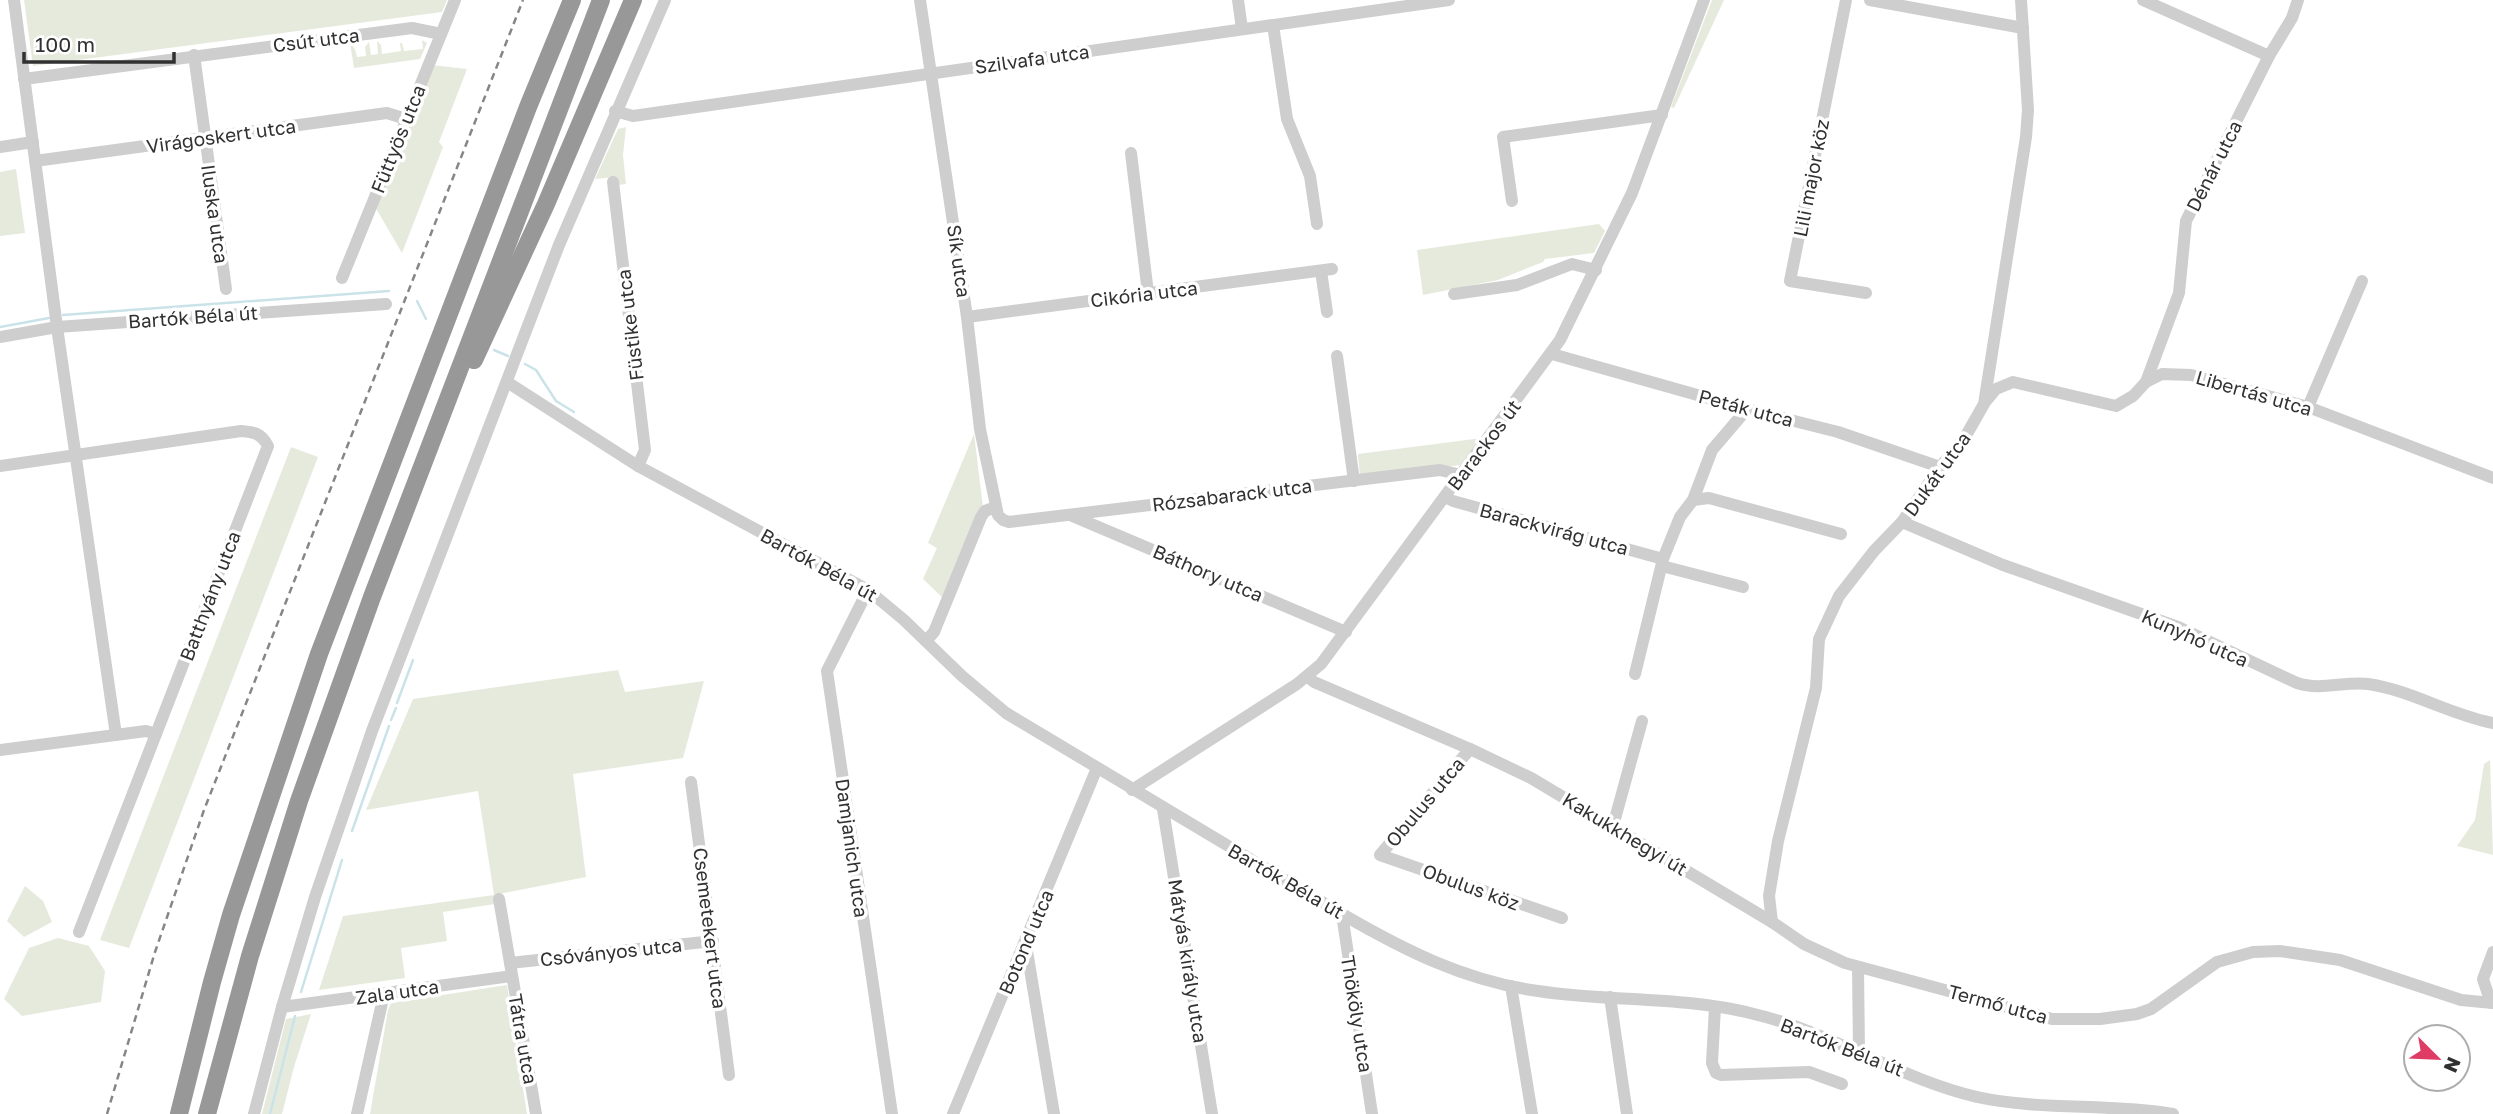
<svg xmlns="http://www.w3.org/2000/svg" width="2493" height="1114" viewBox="0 0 2493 1114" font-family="'Golos Text',sans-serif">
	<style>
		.green { fill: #e6eadd }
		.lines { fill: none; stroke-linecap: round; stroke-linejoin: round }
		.stream { stroke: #cae3e9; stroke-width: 2.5 }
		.minor { stroke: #cecece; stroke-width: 12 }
		.highway { stroke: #989898; stroke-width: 18 }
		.rail { stroke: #868686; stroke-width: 2.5; stroke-dasharray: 7 5; stroke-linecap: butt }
		.labels { text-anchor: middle; stroke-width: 7; stroke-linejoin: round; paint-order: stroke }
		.street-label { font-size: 19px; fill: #313131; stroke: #fff }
	</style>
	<rect width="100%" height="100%" fill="#fff"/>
	<!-- green -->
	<g class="green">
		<polygon points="24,0 447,0 442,12 33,66"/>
		<polygon points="1712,0 1724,0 1674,108 1671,107"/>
		<polygon points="422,40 427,43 420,59 354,68 350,43 355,49 357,57 366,56 365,47 369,42 371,55 378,54 377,41 381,45 382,54 401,51 400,43 402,43 404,51 423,49"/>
		<polygon points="432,65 467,69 439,142 443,147 402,253 374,205"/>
		<polygon points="626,127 623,155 626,184 618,185 616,177 595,179 618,129"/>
		<polygon points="16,169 25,233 0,236 0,172"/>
		<polygon points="1599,224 1605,231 1594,253 1545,259 1543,262 1498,280 1423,295 1417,250"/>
		<polygon points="974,434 983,507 943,598 923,579 937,548 928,543"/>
		<polygon points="1482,438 1461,465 1360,476 1358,454"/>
		<polygon points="291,447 318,457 129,948 100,940"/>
		<polygon points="618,670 625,692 704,681 683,758 573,774 586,877 494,895 495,904 443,912 447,941 401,948 405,978 319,990 343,916 494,895 478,791 366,810 413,699"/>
		<polygon points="2490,760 2493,855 2457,846 2475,820 2484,764"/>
		<polygon points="25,886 43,901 52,922 24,937 7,921"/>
		<polygon points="58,938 89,946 105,971 101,1002 22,1016 4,999 29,948"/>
		<polygon points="507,985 527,1114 370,1114 388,1010 391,1003"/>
		<polygon points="311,1014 294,1067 282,1114 262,1114 286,1019"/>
	</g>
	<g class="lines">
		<!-- stream -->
		<g class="stream">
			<polyline points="417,301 426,319"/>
			<polyline points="63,315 389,291"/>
			<polyline points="0,327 49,318"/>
			<polyline points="494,350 508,356"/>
			<polyline points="525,364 536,370 556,401 574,412"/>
			<polyline points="397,703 413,660"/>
			<polyline points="391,720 396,708"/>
			<polyline points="352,831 389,726"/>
			<polyline points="301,992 342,860"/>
			<polyline points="270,1114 295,1016"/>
		</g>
		<!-- minor -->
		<g class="minor">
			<polyline points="14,0 57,327 116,735"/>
			<polyline points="920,0 967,317 980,429 998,515 1003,520 1009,522 1440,470 1461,475"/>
			<polyline points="1238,0 1242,29"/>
			<polyline points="1846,0 1790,281 1866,293"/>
			<polyline points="1870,0 2023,28"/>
			<polyline points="2143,0 2269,56"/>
			<polyline points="1273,25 1287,119 1310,176 1317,224"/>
			<polyline points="194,55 226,289"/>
			<polyline points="24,79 412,28 441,34"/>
			<polyline points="615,111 633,116 1449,0"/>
			<polyline points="0,147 33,142"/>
			<polyline points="1131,153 1148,293"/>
			<polyline points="35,161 387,113 406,119"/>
			<polyline points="613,182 645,450 638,466"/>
			<polyline points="1512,201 1503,137 1662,115"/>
			<polyline points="1321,271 1327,312"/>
			<polyline points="342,278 455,0"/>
			<polyline points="1454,294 1517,285 1572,264 1596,270"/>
			<polyline points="967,317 1332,269"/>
			<polyline points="0,337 57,327 386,304"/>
			<polyline points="1552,354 1747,409 1838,432 1940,467"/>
			<polyline points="1337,356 1354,481"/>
			<path d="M507 382 638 466 868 590 904 620 962 676 1006 713 1342 914C1404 950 1465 981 1538 991 1609 1002 1684 996 1754 1014 1831 1032 1900 1079 1977 1097 2042 1111 2108 1103 2173 1114"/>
			<polyline points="2146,382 2179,293 2186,221 2269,56 2292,18 2298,0"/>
			<polyline points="1986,401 1996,389 2013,382 2116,406 2133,396 2146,382 2162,374 2191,375 2308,407 2493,478"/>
			<polyline points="2308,407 2362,281"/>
			<path d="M0 466 241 431C254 432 261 433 268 446L79 932"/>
			<polyline points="1445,497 1453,501 1663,559"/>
			<polyline points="1693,500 1709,498 1841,534"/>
			<polyline points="1070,515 1346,632"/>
			<path d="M1902 522 2003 565 2178 627 2297 683C2321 691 2344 681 2368 684 2411 690 2450 715 2493 723"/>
			<polyline points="1662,566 1743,587"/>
			<polyline points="868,590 827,671 892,1114"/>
			<polyline points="926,641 934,632 981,517 985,511 996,507"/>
			<polyline points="1635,674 1663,559 1680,517 1693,500 1712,450 1747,409"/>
			<polyline points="1308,677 1314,682 1470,749 1531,778 1772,922 1804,944 1845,963 2052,1019 2100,1019 2137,1014 2151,1009 2217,962 2253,952 2280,951 2340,960 2461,1000 2493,1003"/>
			<polyline points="1470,749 1380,855 1562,918"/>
			<polyline points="0,750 146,731 156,734"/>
			<polyline points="691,782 729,1075"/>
			<polyline points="1132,790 1297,684 1321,664 1560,340 1632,193 1704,0"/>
			<polyline points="1163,809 1212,1114"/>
			<polyline points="1613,826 1642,721"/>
			<polyline points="499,899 536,1114"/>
			<polyline points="1342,914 1372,1114"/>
			<polyline points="1772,922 1769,896 1778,841 1816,688 1819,639 1839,596 1874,551 1902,522 1940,467 1964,439 1984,404 2026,137 2028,110 2021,0"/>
			<polyline points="1026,945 1054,1114"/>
			<polyline points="510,963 713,941"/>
			<polyline points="1858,967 1859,1052"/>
			<polyline points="1511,986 1532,1114"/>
			<polyline points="1610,997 1627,1114"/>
			<polyline points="2491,1003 2483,979 2493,952"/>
			<polyline points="282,1007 512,976"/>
			<polyline points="1715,1007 1712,1063 1716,1073 1721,1075 1809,1072 1842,1084"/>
			<polyline points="254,1114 282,1007 315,897 372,731 559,245 665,0"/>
			<polyline points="357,1114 384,994"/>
			<polyline points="953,1114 1097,768"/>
		</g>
		<!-- highway -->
		<g class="highway">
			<polyline points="474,360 546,204 633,0"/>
			<polyline points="179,1114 212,982 231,915 319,654 528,107 572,0"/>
			<polyline points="207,1114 250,956 299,801 372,597 601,0"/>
		</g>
		<!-- rail -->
		<polyline class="rail" points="107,1114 155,952 204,810 523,0"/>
	</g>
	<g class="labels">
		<!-- street labels -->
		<g class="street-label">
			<text transform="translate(316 40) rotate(-7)" y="7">Csút utca</text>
			<text transform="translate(1032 59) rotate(-8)" y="7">Szilvafa utca</text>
			<text transform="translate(221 136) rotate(-8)" y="7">Virágoskert utca</text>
			<text transform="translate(398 139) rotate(-68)" y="7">Füttyös utca</text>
			<text transform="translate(2214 166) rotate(-63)" y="7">Dénár utca</text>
			<text transform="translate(1811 178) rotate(-79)" y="7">Lili major köz</text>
			<text transform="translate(215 214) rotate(82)" y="7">Iluska utca</text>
			<text transform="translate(959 261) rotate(82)" y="7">Sík utca</text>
			<text transform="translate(1144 294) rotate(-7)" y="7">Cikória utca</text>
			<text transform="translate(193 317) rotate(-4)" y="7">Bartók Béla út</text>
			<text transform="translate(630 325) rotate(-97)" y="7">Füstike utca</text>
			<text transform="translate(2254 393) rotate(16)" y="7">Libertás utca</text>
			<text transform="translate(1746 408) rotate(15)" y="7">Peták utca</text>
			<text transform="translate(1484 445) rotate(-53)" y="7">Barackos út</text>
			<text transform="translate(1937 474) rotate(-54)" y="7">Dukát utca</text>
			<text transform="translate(1232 495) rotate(-7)" y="7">Rózsabarack utca</text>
			<text transform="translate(1554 529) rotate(15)" y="7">Barackvirág utca</text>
			<text transform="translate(819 565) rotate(29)" y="7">Bartók Béla út</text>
			<text transform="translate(1208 573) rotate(23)" y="7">Báthory utca</text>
			<text transform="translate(210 596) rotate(-69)" y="7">Batthyány utca</text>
			<text transform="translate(2195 638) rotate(24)" y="7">Kunyhó utca</text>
			<text transform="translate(1425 802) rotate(-50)" y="7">Obulus utca</text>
			<text transform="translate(1625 834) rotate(31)" y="7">Kakukkhegyi út</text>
			<text transform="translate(852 848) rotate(82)" y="7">Damjanich utca</text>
			<text transform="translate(1286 881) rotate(30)" y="7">Bartók Béla út</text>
			<text transform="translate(1471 887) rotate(20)" y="7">Obulus köz</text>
			<text transform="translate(710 928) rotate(83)" y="7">Csemetekert utca</text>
			<text transform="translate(1026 942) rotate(-67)" y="7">Botond utca</text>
			<text transform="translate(611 952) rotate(-6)" y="7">Csóványos utca</text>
			<text transform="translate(1188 961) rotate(81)" y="7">Mátyás király utca</text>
			<text transform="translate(397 992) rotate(-8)" y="7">Zala utca</text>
			<text transform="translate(1998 1004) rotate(15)" y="7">Termő utca</text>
			<text transform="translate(1357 1014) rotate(81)" y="7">Thököly utca</text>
			<text transform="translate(523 1039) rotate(80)" y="7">Tátra utca</text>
			<text transform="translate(1842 1047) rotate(21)" y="7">Bartók Béla út</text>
		</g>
	</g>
	<!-- north arrow -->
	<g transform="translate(2437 1058) rotate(114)"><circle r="33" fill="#ffffff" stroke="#adadad" stroke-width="2"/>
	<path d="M0-5L12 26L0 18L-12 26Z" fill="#de3c65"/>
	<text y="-10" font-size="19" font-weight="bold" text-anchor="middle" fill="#313131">N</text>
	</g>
	<!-- scale -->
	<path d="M24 52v10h150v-10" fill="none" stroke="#313131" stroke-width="3.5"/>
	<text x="35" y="52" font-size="21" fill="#313131" stroke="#ffffff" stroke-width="5" paint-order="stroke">100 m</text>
</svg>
